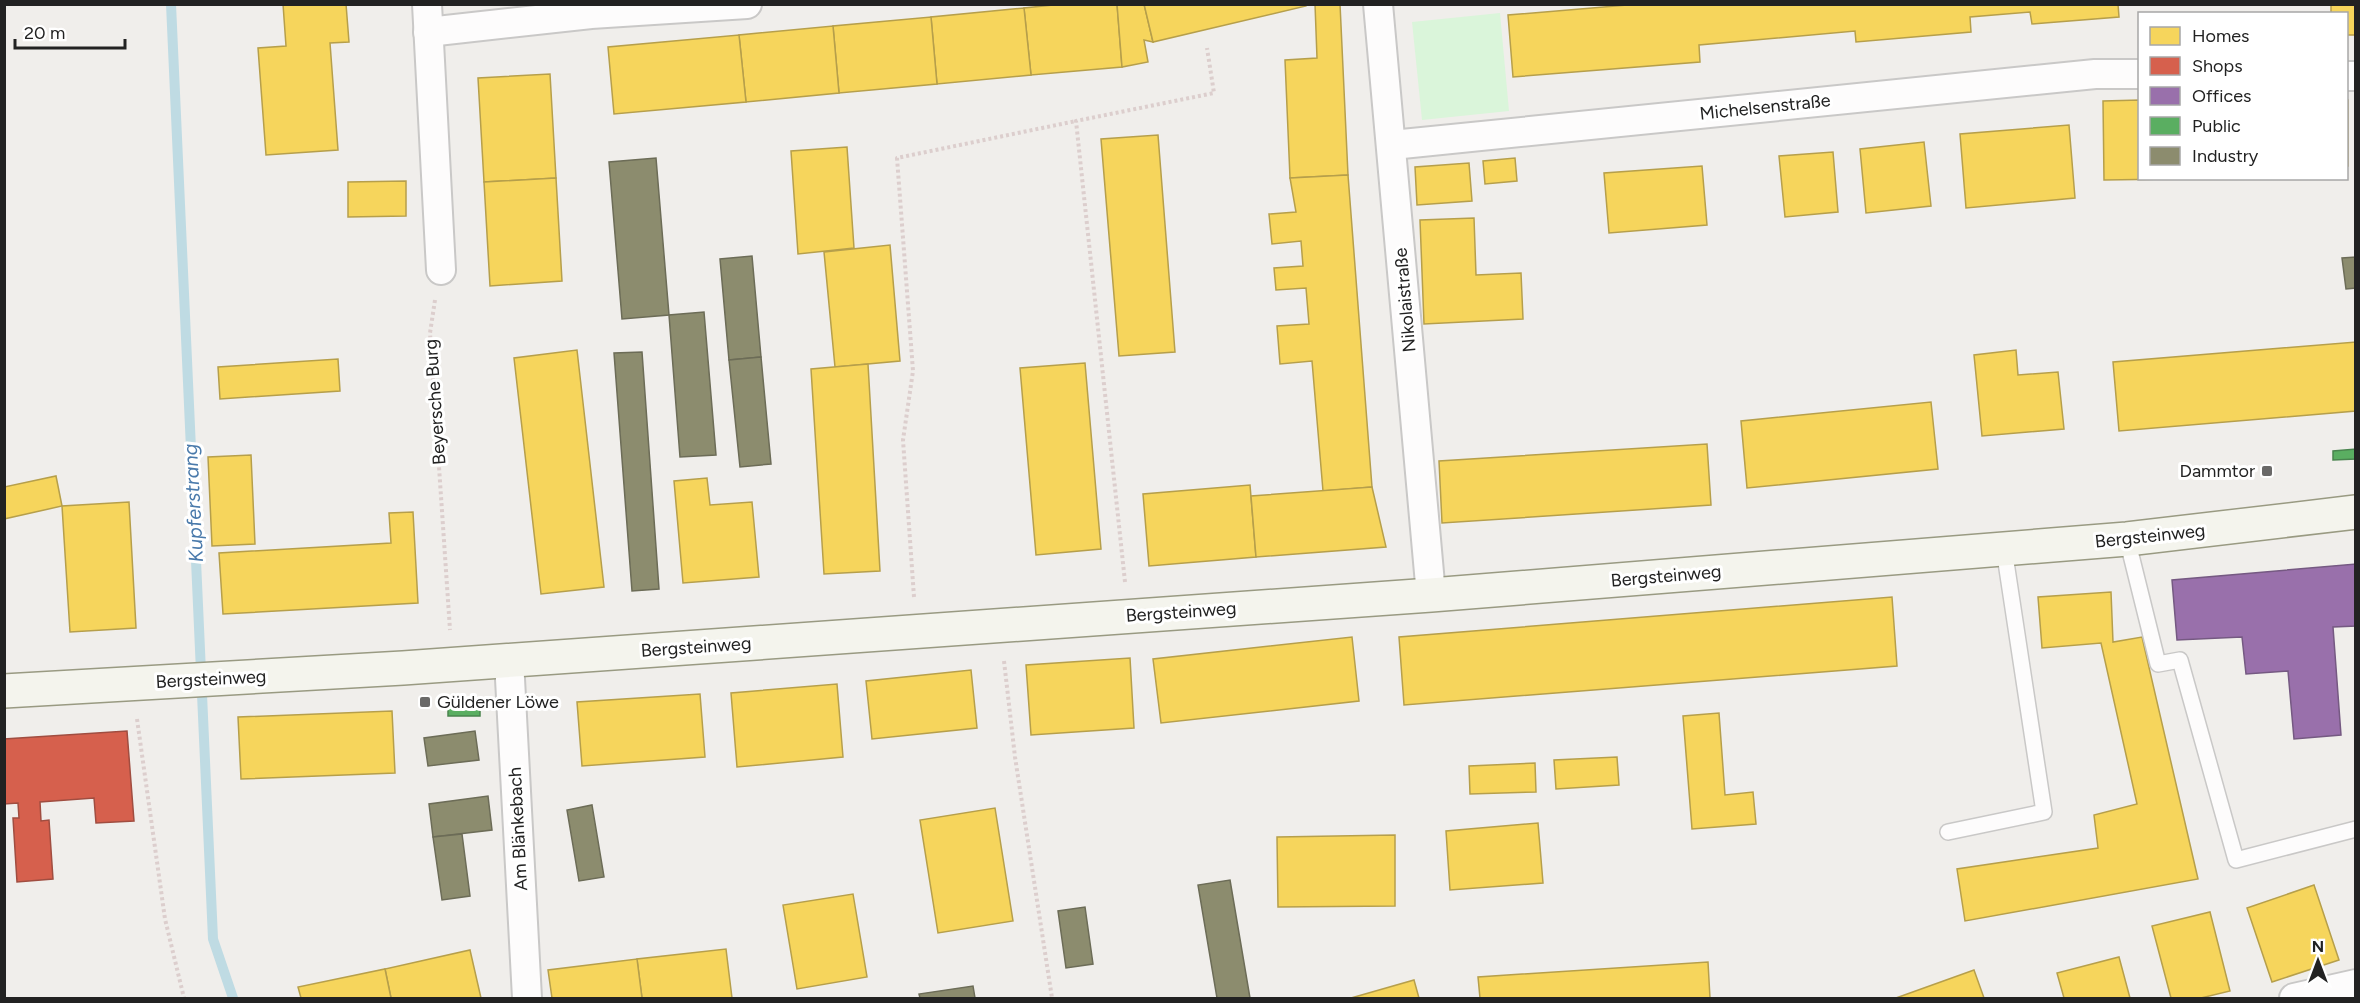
<svg xmlns="http://www.w3.org/2000/svg" width="2360" height="1003" viewBox="0 0 2360 1003" font-family="Figtree,sans-serif">
	<style>
		.park { fill: #daf5da }
		.homes { fill: #f6d55c; stroke: #b69f4b; stroke-width: 1.5 }
		.shops { fill: #d6604d; stroke: #a04d40; stroke-width: 1.5 }
		.offices { fill: #9970ab; stroke: #755982; stroke-width: 1.5 }
		.public { fill: #5aae61; stroke: #49844e; stroke-width: 1.5 }
		.industry { fill: #8c8c6e; stroke: #6c6c57; stroke-width: 1.5 }
		.lines { fill: none; stroke-linecap: round; stroke-linejoin: round }
		.stream { stroke: #bfdbe3; stroke-width: 10 }
		.lane-casing { stroke: #c9c8c7; stroke-width: 18 }
		.street-casing { stroke: #c9c8c7; stroke-width: 32 }
		.secondary-casing { stroke: #999a82; stroke-width: 36 }
		.path { stroke: #dccecd; stroke-width: 4; stroke-dasharray: 3 3; stroke-linecap: butt }
		.lane { stroke: #fdfcfc; stroke-width: 15 }
		.street { stroke: #fdfcfc; stroke-width: 28 }
		.secondary { stroke: #f4f4ed; stroke-width: 33 }
		.poi-dot { fill: #6a6968; stroke: #fff; stroke-width: 2 }
		.labels { text-anchor: middle; stroke-width: 6; stroke-linejoin: round; paint-order: stroke }
		.street-label { font-size: 18px; fill: #222; stroke: #fff }
		.poi-label { font-size: 18px; fill: #222; stroke: #fff; text-anchor: end }
		.water-label { font-size: 20px; font-style: italic; fill: #4a7aab; stroke: #fff }
	</style>
	<rect width="100%" height="100%" fill="#f0eeeb"/>
	<!-- park -->
	<polygon class="park" points="1500,13 1509,111 1422,120 1412,22"/>
	<!-- homes -->
	<g class="homes">
		<polygon points="283,4 346,4 349,42 330,43 338,150 266,155 258,48 286,46"/>
		<polygon points="1063,4 1117,4 1122,67 1031,75 1024,8"/>
		<polygon points="1117,4 1144,4 1153,42 1144,40 1148,62 1122,67"/>
		<polygon points="1144,4 1306,4 1306,6 1153,42"/>
		<polygon points="1315,4 1340,4 1348,175 1290,178 1285,60 1317,58"/>
		<polygon points="1639,4 2118,4 2119,17 2032,24 2030,12 1970,17 1971,32 1856,42 1855,31 1699,45 1700,62 1513,77 1508,15"/>
		<polygon points="2331,4 2356,4 2356,35 2346,35 2346,14 2331,14"/>
		<polygon points="1024,8 1031,75 937,84 931,17"/>
		<polygon points="931,17 937,84 839,93 833,26"/>
		<polygon points="833,26 839,93 746,102 739,35"/>
		<polygon points="739,35 746,102 614,114 608,47"/>
		<polygon points="550,74 556,178 484,182 478,78"/>
		<polygon points="2140,100 2140,178 2172,179 2104,180 2103,101"/>
		<rect x="2346" y="100" width="2" height="66"/>
		<polygon points="2069,125 2075,198 1966,208 1960,134"/>
		<polygon points="1158,135 1175,352 1119,356 1101,139"/>
		<polygon points="1924,142 1931,206 1866,213 1860,149"/>
		<polygon points="847,147 854,248 798,254 791,151"/>
		<polygon points="1833,152 1838,212 1785,217 1779,156"/>
		<polygon points="1515,158 1517,181 1485,184 1483,161"/>
		<polygon points="1469,163 1472,201 1417,205 1415,167"/>
		<polygon points="1702,166 1707,225 1609,233 1604,173"/>
		<polygon points="1348,175 1372,487 1323,491 1312,361 1280,364 1277,326 1309,324 1306,288 1276,290 1274,268 1303,266 1301,241 1272,244 1269,214 1296,212 1290,178"/>
		<polygon points="556,178 562,281 490,286 484,182"/>
		<polygon points="406,181 406,216 348,217 348,182"/>
		<polygon points="1474,218 1476,275 1521,273 1523,319 1424,324 1420,220"/>
		<polygon points="890,245 900,361 835,367 824,252"/>
		<polygon points="2356,342 2356,411 2119,431 2113,362"/>
		<polygon points="577,350 604,587 541,594 514,358"/>
		<polygon points="2016,350 2018,375 2058,372 2064,429 1982,436 1974,355"/>
		<polygon points="338,359 340,391 220,399 218,367"/>
		<polygon points="1085,363 1101,549 1036,555 1020,368"/>
		<polygon points="868,364 880,571 824,574 811,369"/>
		<polygon points="1931,402 1938,469 1747,488 1741,421"/>
		<polygon points="1707,444 1711,505 1442,523 1439,461"/>
		<polygon points="251,455 255,544 212,546 208,457"/>
		<polygon points="56,476 62,506 4,519 4,487"/>
		<polygon points="707,478 710,505 752,502 759,577 683,583 674,481"/>
		<polygon points="1250,485 1256,557 1149,566 1143,494"/>
		<polygon points="1372,487 1386,547 1256,557 1251,496"/>
		<polygon points="129,502 136,628 70,632 62,506"/>
		<polygon points="413,512 418,603 223,614 219,553 391,543 389,513"/>
		<polygon points="2111,592 2113,642 2142,637 2198,879 1965,921 1957,869 2098,848 2094,815 2137,804 2101,643 2042,648 2038,597"/>
		<polygon points="1892,597 1897,666 1404,705 1399,637"/>
		<polygon points="1352,637 1359,701 1161,723 1153,659"/>
		<polygon points="1130,658 1134,728 1031,735 1026,665"/>
		<polygon points="971,670 977,728 872,739 866,681"/>
		<polygon points="837,684 843,757 737,767 731,693"/>
		<polygon points="700,694 705,757 582,766 577,702"/>
		<polygon points="392,711 395,773 241,779 238,717"/>
		<polygon points="1719,713 1725,795 1753,792 1756,824 1692,829 1683,716"/>
		<polygon points="1617,757 1619,785 1556,789 1554,760"/>
		<polygon points="1535,763 1536,792 1470,794 1469,766"/>
		<polygon points="995,808 1013,921 938,933 920,820"/>
		<polygon points="1538,823 1543,883 1450,890 1446,831"/>
		<polygon points="1395,835 1395,906 1278,907 1277,837"/>
		<polygon points="2314,885 2339,960 2272,982 2247,908"/>
		<polygon points="853,894 867,977 797,989 783,905"/>
		<polygon points="2210,912 2230,991 2201,998 2171,998 2152,926"/>
		<polygon points="726,949 732,998 642,998 637,959"/>
		<polygon points="470,950 481,998 391,998 385,969"/>
		<polygon points="2119,957 2130,998 2064,998 2057,973"/>
		<polygon points="637,959 642,998 552,998 548,970"/>
		<polygon points="1708,962 1710,998 1480,998 1478,977"/>
		<polygon points="385,969 391,998 301,998 298,987"/>
		<polygon points="1974,970 1984,998 1896,998"/>
		<polygon points="1414,980 1419,998 1351,998"/>
	</g>
	<!-- shops -->
	<polygon class="shops" points="127,731 134,821 96,823 94,798 40,802 41,821 49,820 53,879 17,882 13,818 19,818 18,803 4,804 4,739"/>
	<!-- offices -->
	<polygon class="offices" points="2356,564 2356,626 2333,627 2341,735 2294,739 2288,671 2246,674 2242,637 2177,640 2172,580"/>
	<!-- public -->
	<g class="public">
		<polygon points="2356,449 2356,459 2333,460 2333,451"/>
		<rect x="448" y="705" width="32" height="11"/>
	</g>
	<!-- industry -->
	<g class="industry">
		<polygon points="656,158 669,315 622,319 609,162"/>
		<polygon points="752,256 761,357 729,360 720,259"/>
		<polygon points="2356,257 2356,288 2346,289 2342,258"/>
		<polygon points="704,312 716,455 680,457 669,315"/>
		<polygon points="642,352 659,589 632,591 614,353"/>
		<polygon points="761,357 771,464 740,467 729,360"/>
		<polygon points="475,731 479,760 428,766 424,738"/>
		<polygon points="488,796 492,830 433,837 429,804"/>
		<polygon points="592,805 604,877 579,881 567,810"/>
		<polygon points="462,834 470,896 442,900 433,837"/>
		<polygon points="1230,880 1250,998 1217,998 1198,885"/>
		<polygon points="1085,907 1093,964 1066,968 1058,911"/>
		<polygon points="973,986 975,998 920,998 919,994"/>
	</g>
	<g class="lines">
		<!-- stream -->
		<polyline class="stream" points="171,4 213,939 233,998"/>
		<!-- lane casing -->
		<g class="lane-casing">
			<g id="lane">
				<polyline points="2127,539 2158,664 2180,660 2236,860 2356,829"/>
				<polyline points="1948,832 2044,812 2004,549"/>
			</g>
		</g>
		<!-- street casing -->
		<g class="street-casing">
			<g id="street">
				<polyline points="427,4 441,270"/>
				<polyline points="1378,4 1431,595"/>
				<polyline points="428,32 591,14 747,4"/>
				<polyline points="2346,76 2356,76"/>
				<polyline points="1392,145 2095,74 2140,74"/>
				<polyline points="509,660 527,998"/>
				<polyline points="2294,998 2356,984"/>
			</g>
		</g>
		<!-- secondary casing -->
		<g class="secondary-casing">
			<polyline id="secondary" points="4,691 403,668 1431,595 2127,539 2356,512"/>
		</g>
		<!-- path -->
		<g class="path">
			<polyline points="435,300 430,333 450,630"/>
			<polyline points="1125,582 1076,121 1214,93 1207,48"/>
			<polyline points="914,597 903,440 913,371 897,158 1076,121"/>
			<polyline points="1004,661 1015,757 1052,998"/>
			<polyline points="137,719 165,919 184,998"/>
		</g>
		<!-- lane -->
		<use href="#lane" class="lane"/>
		<!-- street -->
		<use href="#street" class="street"/>
		<!-- secondary -->
		<use href="#secondary" class="secondary"/>
	</g>
	<!-- markers -->
	<g class="poi-dot">
		<rect x="2261" y="465" width="12" height="12" rx="3"/>
		<rect x="419" y="696" width="12" height="12" rx="3"/>
	</g>
	<g class="labels">
		<!-- street labels -->
		<g class="street-label">
			<text transform="translate(1765 107) rotate(-6)" y="6">Michelsenstraße</text>
			<text transform="translate(1405 300) rotate(-95)" y="6">Nikolaistraße</text>
			<text transform="translate(435 402) rotate(-94)" y="6">Beyersche Burg</text>
			<text transform="translate(2150 536) rotate(-6)" y="6">Bergsteinweg</text>
			<text transform="translate(1666 576) rotate(-5)" y="6">Bergsteinweg</text>
			<text transform="translate(1181 612) rotate(-4)" y="6">Bergsteinweg</text>
			<text transform="translate(696 647) rotate(-4)" y="6">Bergsteinweg</text>
			<text transform="translate(211 679) rotate(-3)" y="6">Bergsteinweg</text>
			<text transform="translate(518 829) rotate(-93)" y="6">Am Blänkebach</text>
		</g>
		<!-- poi labels -->
		<g class="poi-label">
			<text x="2255" y="477">Dammtor</text>
			<text x="437" y="708" text-anchor="start">Güldener Löwe</text>
		</g>
		<!-- water labels -->
		<g class="water-label">
			<text transform="translate(193 503) rotate(-93)" y="7">Kupferstrang</text>
		</g>
	</g>
	<!-- border -->
	<rect width="2360" height="1003" fill="none" stroke="#222222" stroke-width="12"/>
	<!-- legend -->
	<rect x="2138" y="12" width="210" height="168" fill="#ffffff" stroke="#a7a7a7" stroke-width="1.5"/>
	<rect x="2150" y="27" width="30" height="18" fill="#f6d55c" stroke="#a7a7a7" stroke-width="1.5"/>
	<text x="2192" y="42" font-size="18" fill="#222222">Homes</text>
	<rect x="2150" y="57" width="30" height="18" fill="#d6604d" stroke="#a7a7a7" stroke-width="1.5"/>
	<text x="2192" y="72" font-size="18" fill="#222222">Shops</text>
	<rect x="2150" y="87" width="30" height="18" fill="#9970ab" stroke="#a7a7a7" stroke-width="1.5"/>
	<text x="2192" y="102" font-size="18" fill="#222222">Offices</text>
	<rect x="2150" y="117" width="30" height="18" fill="#5aae61" stroke="#a7a7a7" stroke-width="1.5"/>
	<text x="2192" y="132" font-size="18" fill="#222222">Public</text>
	<rect x="2150" y="147" width="30" height="18" fill="#8c8c6e" stroke="#a7a7a7" stroke-width="1.5"/>
	<text x="2192" y="162" font-size="18" fill="#222222">Industry</text>
	<!-- north arrow -->
	<g transform="translate(2318 961)" stroke="#ffffff" stroke-width="4.5" paint-order="stroke">
	<path d="M0-4.5L10 22L0 15L-10 22Z" fill="#222222"/>
	<text y="-9" font-size="16" font-weight="bold" text-anchor="middle" fill="#222222">N</text>
	</g>
	<!-- scale -->
	<path d="M15 39v9h110v-9" fill="none" stroke="#222222" stroke-width="3"/>
	<text x="24" y="39" font-size="18" fill="#222222" stroke="#ffffff" stroke-width="4.5" paint-order="stroke">20 m</text>
</svg>
